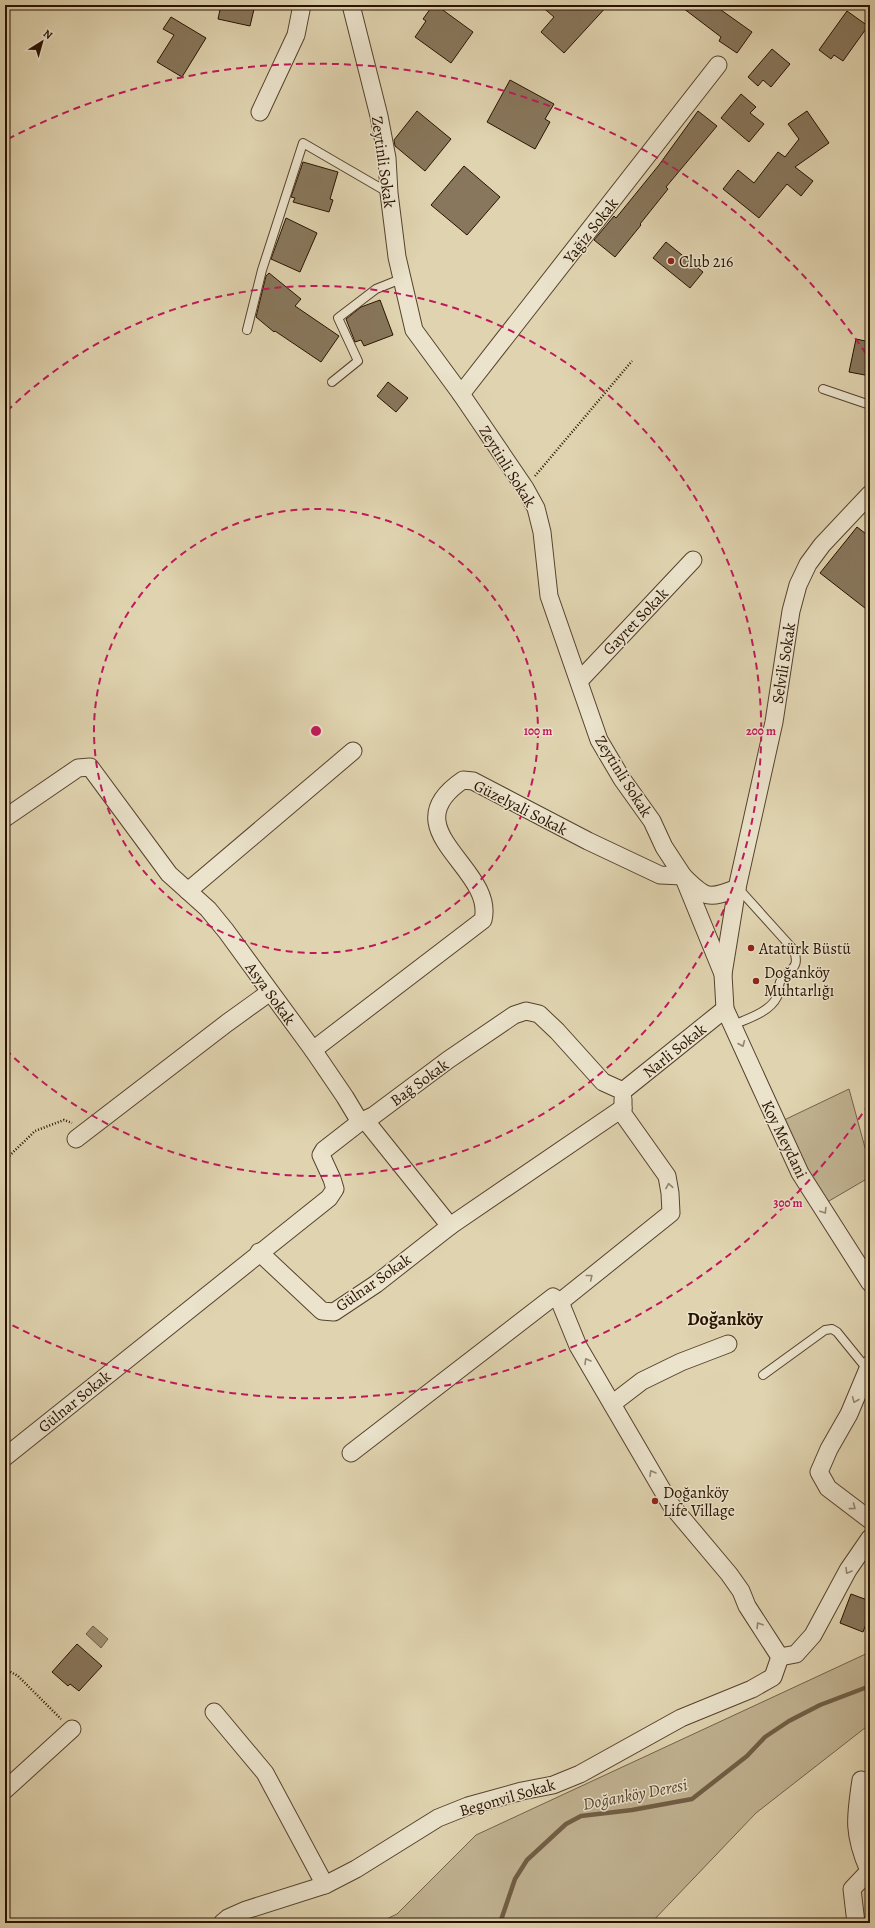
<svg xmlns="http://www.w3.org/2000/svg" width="875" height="1928" viewBox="0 0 875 1928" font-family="Alegreya,serif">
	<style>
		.green { fill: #c1b392; stroke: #74624a }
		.water { fill: #a19274; stroke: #715f46 }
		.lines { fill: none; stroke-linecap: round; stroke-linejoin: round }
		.stream { stroke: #715f46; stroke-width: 4.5 }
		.building { fill: #88775c; stroke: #281201 }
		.service-casing { stroke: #56422d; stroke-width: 10 }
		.minor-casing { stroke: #56422d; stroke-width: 19 }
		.path { stroke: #281201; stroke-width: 2.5; stroke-dasharray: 1 2; stroke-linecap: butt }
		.service { stroke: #ebe3cc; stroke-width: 8 }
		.minor { stroke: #ebe3cc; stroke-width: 17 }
		.oneway { stroke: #938571 }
		.ring { fill: none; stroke: #c2185b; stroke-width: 2; stroke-dasharray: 7 5 }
		.poi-dot { fill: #8f2418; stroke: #ebe3cc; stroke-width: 1.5 }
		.labels { text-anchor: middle; stroke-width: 3; stroke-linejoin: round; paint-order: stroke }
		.street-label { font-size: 16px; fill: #281201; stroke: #ebe3cc }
		.poi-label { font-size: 16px; fill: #281201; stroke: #ebe3cc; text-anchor: start }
		.water-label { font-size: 17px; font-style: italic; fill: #58452f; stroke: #ebe3cc }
		.quarter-label { font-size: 18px; font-weight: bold; fill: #281201; stroke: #ebe3cc }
		.centre { fill: #c2185b; stroke: #ebe3cc; stroke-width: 2 }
		.ring-label { font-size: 12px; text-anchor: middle; font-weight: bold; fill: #c2185b; stroke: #ebe3cc; stroke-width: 3; stroke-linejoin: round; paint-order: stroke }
	</style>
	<rect width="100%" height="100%" fill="#e0d4b0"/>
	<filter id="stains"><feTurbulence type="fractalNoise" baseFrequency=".005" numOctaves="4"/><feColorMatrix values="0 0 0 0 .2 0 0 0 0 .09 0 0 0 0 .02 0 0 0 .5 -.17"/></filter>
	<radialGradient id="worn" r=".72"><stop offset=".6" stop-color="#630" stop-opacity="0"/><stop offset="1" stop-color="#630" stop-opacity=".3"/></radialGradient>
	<!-- green -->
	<g class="green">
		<polygon points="849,1089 870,1166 870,1177 829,1201 821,1200 782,1121"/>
		<polygon points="870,1652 870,1724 756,1813 651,1923 378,1923 397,1914 476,1835"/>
	</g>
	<!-- water -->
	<polygon class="water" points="93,1626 108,1639 101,1648 86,1634"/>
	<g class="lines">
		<!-- stream -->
		<polyline class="stream" points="500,1923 515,1879 527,1860 566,1824 581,1816 632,1810 692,1799 747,1756 765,1737 789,1721 820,1705 870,1686"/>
	</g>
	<!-- building -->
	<g class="building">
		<polygon points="221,5 255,5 250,26 218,19"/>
		<polygon points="433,5 436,5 473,32 451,63 415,37 426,21 423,19"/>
		<polygon points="540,5 608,5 564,53 541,32 554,17"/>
		<polygon points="679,5 714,5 752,32 737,53 719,41 721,37"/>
		<polygon points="847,11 868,26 843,61 834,55 831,59 819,50"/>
		<polygon points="171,17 206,38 182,77 157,62 174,35 163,29"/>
		<polygon points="772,49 790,64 771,87 763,80 758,86 748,77"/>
		<polygon points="510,80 554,104 545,119 550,122 535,149 487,122"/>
		<polygon points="741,94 756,107 750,113 764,124 749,142 721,118"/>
		<polygon points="417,111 451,139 425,171 395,146 394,140"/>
		<polygon points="698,111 717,126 666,187 668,189 640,224 641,225 615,257 594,240 614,216 616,218 659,165"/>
		<polygon points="807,111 829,143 795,167 813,181 801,196 787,184 759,218 723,189 738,170 754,183 778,152 785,157 799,139 788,124"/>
		<polygon points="303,162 338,172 330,199 333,200 329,212 293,202 295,198 291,197"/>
		<polygon points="464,166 500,197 467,235 431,205"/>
		<polygon points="286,218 317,233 300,272 271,259"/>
		<polygon points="666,242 703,272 690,288 653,258"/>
		<polygon points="269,273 301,299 295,306 339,336 321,362 275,331 274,332 256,317 266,276"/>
		<polygon points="380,300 393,335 364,346 361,340 355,342 346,319 361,307"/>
		<polygon points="856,339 870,342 870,376 849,372"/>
		<polygon points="388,382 408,398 396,412 377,396"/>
		<polygon points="857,527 870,537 870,612 820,573"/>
		<polygon points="851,1594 870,1601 870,1614 863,1632 840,1623"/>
		<polygon points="77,1644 102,1666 79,1691 70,1684 68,1686 52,1672"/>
	</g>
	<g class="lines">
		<!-- service casing -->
		<g class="service-casing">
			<g id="service">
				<polyline points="247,330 262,270 303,143 389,193"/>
				<polyline points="332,382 358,361 338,318 376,289 401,279"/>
				<polyline points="823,389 870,405"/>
				<path d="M733 1025C747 1019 770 1012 777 997 779 993 778 987 780 982 788 969 802 969 793 949L738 888"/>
				<polyline points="763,1375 825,1330 832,1329 837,1332 867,1369"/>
			</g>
		</g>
		<!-- minor casing -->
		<g class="minor-casing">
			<g id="minor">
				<polyline points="351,5 379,116 387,158 389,193 397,257 414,330 461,394 525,488 536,508 542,532 549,596 599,740 622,779 652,821 664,847 683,876 723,974 725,1009 761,1088 800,1173 870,1283"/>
				<polyline points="260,112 296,35 302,5"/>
				<polyline points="461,394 718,65"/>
				<polyline points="579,681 693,560"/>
				<polyline points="5,818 78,768 90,767 169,874 208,909 226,931 313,1050 345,1097 360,1122"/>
				<polyline points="188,891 353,751"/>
				<polyline points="723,974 737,888 774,722 791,611 798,585 808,564 822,545 870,494"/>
				<path d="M313 1050 483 920C496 868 389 830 463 780L473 781 588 841 660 875 683 876C705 898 708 900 737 888"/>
				<polyline points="623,1091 725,1009"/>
				<polyline points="365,1120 450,1226"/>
				<polyline points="76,1139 227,1023 270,992"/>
				<polyline points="259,1252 322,1311 334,1312 376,1284 450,1226 623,1108"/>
				<polyline points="560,1302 671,1213 670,1193 667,1176 623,1114 623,1099"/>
				<polyline points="870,1364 849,1414 829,1449 819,1472 828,1488 870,1520"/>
				<polyline points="612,1404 642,1381 681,1362 728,1344"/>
				<polyline points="351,1453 553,1297 560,1302 578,1346 671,1505 729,1574 741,1591 747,1606 780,1657"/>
				<polyline points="5,1457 329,1198 335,1189 332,1179 321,1155 324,1150 360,1122 373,1116 448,1060 514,1015 526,1011 539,1014 557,1031 603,1082 623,1091"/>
				<polyline points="780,1657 796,1654 813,1635 848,1570 870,1538"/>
				<polyline points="214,1712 265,1773 325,1885"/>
				<path d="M861 1780C855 1819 853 1834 869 1871"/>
				<polyline points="5,1790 72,1729"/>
				<polyline points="222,1923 228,1918 246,1910 325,1885 356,1869 438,1818 468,1806 522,1791 553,1785 580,1774 681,1718 752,1689 773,1677 780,1657"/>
				<polyline points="856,1923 852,1889 870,1870"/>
			</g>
		</g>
		<!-- path -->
		<g class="path">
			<polyline points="535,476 632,361"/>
			<polyline points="5,1160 35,1131 64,1120 72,1123"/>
			<polyline points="5,1669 18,1676 61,1719"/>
		</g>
		<!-- service -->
		<use href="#service" class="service"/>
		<!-- minor -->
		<use href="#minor" class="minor"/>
	</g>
	<!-- one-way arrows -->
	<defs><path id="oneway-chevron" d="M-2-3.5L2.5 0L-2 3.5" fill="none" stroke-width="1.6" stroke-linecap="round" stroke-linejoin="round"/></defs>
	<g class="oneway">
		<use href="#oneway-chevron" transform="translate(742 1044) rotate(67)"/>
		<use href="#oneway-chevron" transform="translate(669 1186) rotate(-100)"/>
		<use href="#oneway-chevron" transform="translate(824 1211) rotate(58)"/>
		<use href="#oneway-chevron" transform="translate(590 1277) rotate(-39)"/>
		<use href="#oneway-chevron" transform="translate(587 1361) rotate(-121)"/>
		<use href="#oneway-chevron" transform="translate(855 1400) rotate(112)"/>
		<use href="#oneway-chevron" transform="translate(652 1473) rotate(-120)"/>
		<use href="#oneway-chevron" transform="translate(853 1507) rotate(37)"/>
		<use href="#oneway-chevron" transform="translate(848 1571) rotate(121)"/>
		<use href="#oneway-chevron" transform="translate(759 1625) rotate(-122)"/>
	</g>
	<!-- distance rings -->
	<g class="ring">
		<circle cx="316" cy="731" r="222"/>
		<path d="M7 411A445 445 0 1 1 7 1051"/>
		<path d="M869 1104A667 667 0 0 1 8 1323M8 139A667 667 0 0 1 869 358"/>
	</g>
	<!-- markers -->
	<g class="poi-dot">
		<circle cx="671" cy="261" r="4"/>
		<circle cx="751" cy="948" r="4"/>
		<circle cx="756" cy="981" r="4"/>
		<circle cx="655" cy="1501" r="4"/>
	</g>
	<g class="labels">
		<!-- street labels -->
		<g class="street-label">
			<text transform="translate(384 162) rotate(82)" y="6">Zeytinli Sokak</text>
			<text transform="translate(590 230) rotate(-52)" y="6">Yağiz Sokak</text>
			<text transform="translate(508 466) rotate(58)" y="6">Zeytinli Sokak</text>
			<text transform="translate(635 621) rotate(-46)" y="6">Gayret Sokak</text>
			<text transform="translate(783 663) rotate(-81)" y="6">Selvili Sokak</text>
			<text transform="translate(624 776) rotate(58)" y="6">Zeytinli Sokak</text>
			<text transform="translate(521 807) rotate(27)" y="6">Güzelyali Sokak</text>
			<text transform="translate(271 993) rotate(54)" y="6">Asya Sokak</text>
			<text transform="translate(674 1050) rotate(-39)" y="6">Narli Sokak</text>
			<text transform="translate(419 1082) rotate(-36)" y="6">Bağ Sokak</text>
			<text transform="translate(785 1139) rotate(64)" y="6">Koy Meydani</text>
			<text transform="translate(373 1282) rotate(-35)" y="6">Gülnar Sokak</text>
			<text transform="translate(74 1401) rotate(-39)" y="6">Gülnar Sokak</text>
			<text transform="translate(507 1797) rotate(-16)" y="6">Begonvil Sokak</text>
		</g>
		<!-- poi labels -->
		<g class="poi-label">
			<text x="679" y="267">Club 216</text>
			<text x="759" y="954">Atatürk Büstü</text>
			<text x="764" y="978">Doğanköy<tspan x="764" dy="18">Muhtarlığı</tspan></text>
			<text x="663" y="1498">Doğanköy<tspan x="663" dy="18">Life Village</tspan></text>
		</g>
		<!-- water labels -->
		<g class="water-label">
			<text transform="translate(635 1794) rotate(-11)" y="6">Doğanköy Deresi</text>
		</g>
		<!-- quarter labels -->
		<g class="quarter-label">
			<text x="725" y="1325">Doğanköy</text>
		</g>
	</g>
	<circle cx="316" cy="731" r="6" class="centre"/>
	<g class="ring-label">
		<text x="538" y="735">100 m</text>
		<text x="761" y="735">200 m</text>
		<text x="788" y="1207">300 m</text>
	</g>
	<!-- margin -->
	<rect width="875" height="1928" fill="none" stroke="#e0d4b0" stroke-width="20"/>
	<rect x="6" y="6" width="863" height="1916" fill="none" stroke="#281201" stroke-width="2"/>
	<rect x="10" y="10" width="855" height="1908" fill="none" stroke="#281201"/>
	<!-- north arrow -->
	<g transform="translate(42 42) rotate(37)" stroke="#ebe3cc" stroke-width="3" paint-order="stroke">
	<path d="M0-3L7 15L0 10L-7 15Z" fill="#281201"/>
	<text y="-6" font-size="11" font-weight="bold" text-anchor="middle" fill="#281201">N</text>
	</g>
	<rect width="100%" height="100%" filter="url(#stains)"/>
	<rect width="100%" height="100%" fill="url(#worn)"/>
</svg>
